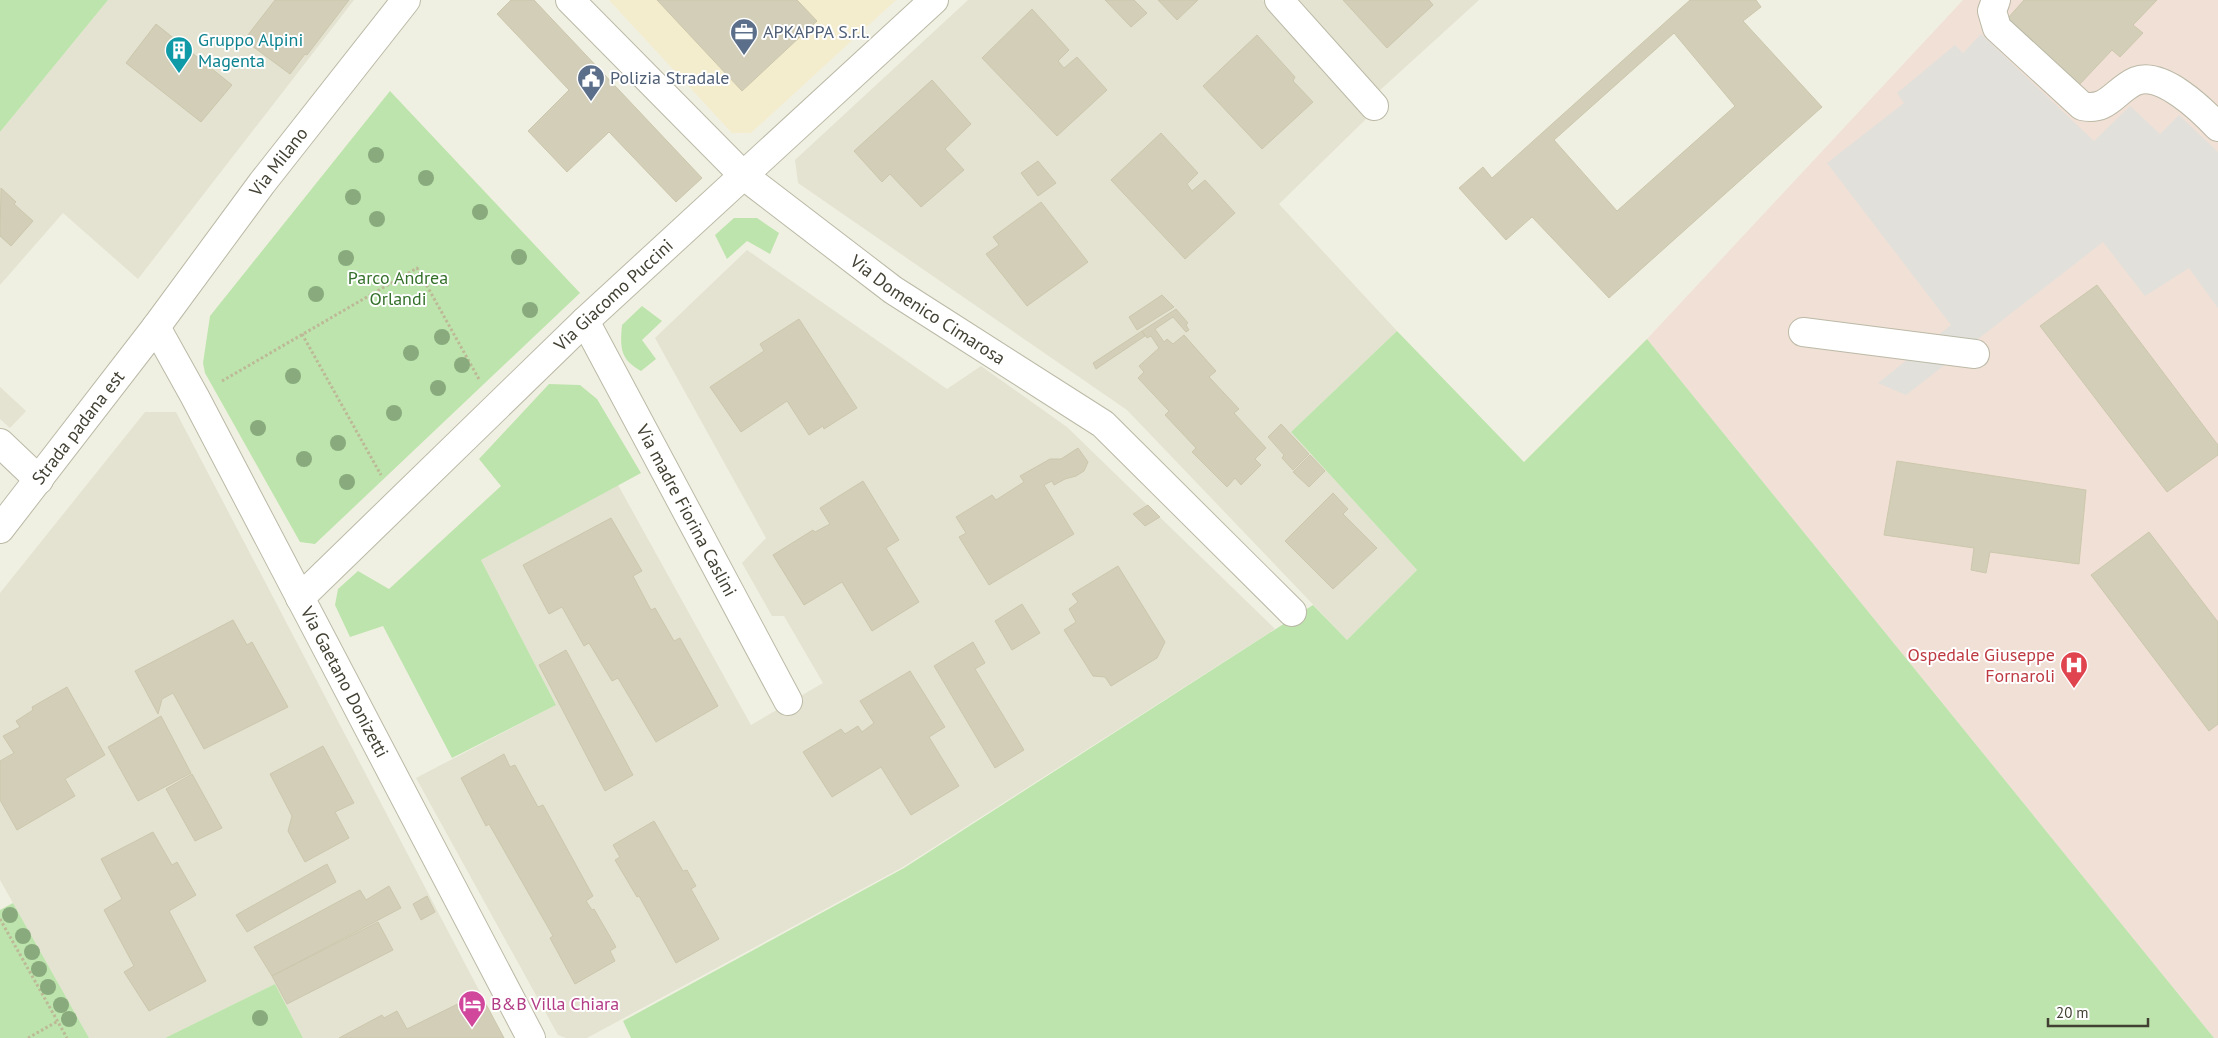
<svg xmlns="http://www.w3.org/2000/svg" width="2218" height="1038" viewBox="0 0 2218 1038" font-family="'PT Sans',sans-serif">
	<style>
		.residential { fill: #e4e3d1 }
		.commercial { fill: #f3eccd }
		.medical { fill: #f1e0d6 }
		.green { fill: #bde4ac }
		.parking { fill: #e1e0db }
		.building { fill: #d2ceb8; stroke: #ccc7ac; fill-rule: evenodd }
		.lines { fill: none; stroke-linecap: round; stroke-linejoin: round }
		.minor-casing { stroke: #bbb9a6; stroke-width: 30 }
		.path { stroke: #bdb897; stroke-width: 3; stroke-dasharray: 2.5 2.5; stroke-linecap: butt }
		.minor { stroke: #fff; stroke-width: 28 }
		.tree { fill: #89aa7d }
		.labels { text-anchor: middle; stroke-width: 4; stroke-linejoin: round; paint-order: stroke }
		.service-label { font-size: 18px; fill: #4e5e75; stroke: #fff; text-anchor: start }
		.culture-label { font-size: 18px; fill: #0d838f; stroke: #fff; text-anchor: start }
		.street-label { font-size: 18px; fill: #424033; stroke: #fff }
		.park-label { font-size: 18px; fill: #34702a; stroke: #fff }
		.health-label { font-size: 18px; fill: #be3a42; stroke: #fff; text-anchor: end }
		.hotel-label { font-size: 18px; fill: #b23c85; stroke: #fff; text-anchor: start }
	</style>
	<rect width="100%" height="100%" fill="#f0f0e2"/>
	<!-- residential -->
	<g class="residential">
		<polygon points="108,0 354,0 138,279 63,213 0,285 0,132"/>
		<polygon points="968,0 1263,0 1367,118 1279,204 1397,331 1291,432 1417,570 1347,640 1127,410 798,183 795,160"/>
		<polygon points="1299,0 1479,0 1379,91"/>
		<polygon points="747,250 947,389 981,366 1067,427 1275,629 903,867 587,1038 566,1038 558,1035 416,778 556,705 481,560 618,485 751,725 823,683 784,616 772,616 742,563 766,538 655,338"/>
		<polygon points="0,387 26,411 10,428 0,419"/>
		<polygon points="145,412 176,412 504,1038 303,1038 275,984 165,1038 89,1038 0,880 0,593"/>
	</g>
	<!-- commercial -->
	<polygon class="commercial" points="609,0 896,0 751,133 732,133"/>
	<!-- medical -->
	<polygon class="medical" points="1963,0 2218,0 2218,1038 2214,1038 1647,339"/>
	<!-- green -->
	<g class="green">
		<polygon points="0,0 108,0 0,132"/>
		<polygon points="390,91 580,293 315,544 300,542 205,373 203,363 210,316"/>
		<polygon points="734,218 757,218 779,233 770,254 747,241 727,259 715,235"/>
		<path d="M642 306 662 321 642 340 656 359 641 371C620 359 620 348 622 325Z"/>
		<polygon points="1397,331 1524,462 1647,339 2214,1038 631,1038 623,1021 904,868 1313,605 1347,640 1417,570 1291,432"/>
		<polygon points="549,384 580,385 597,399 641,473 481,560 556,705 452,758 383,626 350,637 335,605 338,589 358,571 389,589 501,486 479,459"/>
		<polygon points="13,903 89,1038 0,1038 0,910"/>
		<polygon points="275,984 303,1038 165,1038"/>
	</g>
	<!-- parking -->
	<polygon class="parking" points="1981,34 2094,141 2130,106 2160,134 2179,115 2218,152 2218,308 2189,268 2145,296 2103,242 1906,395 1878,383 1951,325 1827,163 1904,103 1897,93 1955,45 1963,53"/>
	<!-- building -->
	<g class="building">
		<polygon points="275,0 349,0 307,55 305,54 290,74 244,40"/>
		<polygon points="511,0 534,0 702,178 676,202 609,132 567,172 528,131 569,90 497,14"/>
		<polygon points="657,0 797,0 817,21 742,91"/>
		<polygon points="1105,0 1134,0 1147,13 1131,27"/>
		<polygon points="1158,0 1198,0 1177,20"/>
		<polygon points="1343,0 1429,0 1433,5 1387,48"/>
		<path d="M1690 0H1756L1761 7 1743 21 1822 107 1609 298 1532 217 1506 240 1459 188 1483 167 1492 178ZM1674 33 1735 106 1617 211 1554 140Z"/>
		<polygon points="2024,0 2157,0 2133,25 2143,33 2120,57 2112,50 2079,85 2008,18"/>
		<polygon points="1032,9 1069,50 1058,61 1064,68 1077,57 1107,90 1057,136 982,58"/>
		<polygon points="156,24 232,85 201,122 126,63"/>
		<polygon points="1257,35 1295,77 1293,81 1313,102 1262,149 1203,86"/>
		<polygon points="932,80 971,124 945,149 964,170 921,207 890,174 882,182 854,151"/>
		<polygon points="1161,133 1198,173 1187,184 1192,191 1205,180 1235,213 1185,259 1111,180"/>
		<polygon points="1038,161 1056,183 1038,196 1021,173"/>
		<polygon points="1,188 16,202 14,204 33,221 11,246 0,236"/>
		<polygon points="1041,202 1088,262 1027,306 986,254 999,245 993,237"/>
		<polygon points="2097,285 2218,445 2218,455 2167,492 2040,326"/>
		<polygon points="1162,295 1174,307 1137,330 1129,317"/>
		<polygon points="1176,309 1188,323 1186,325 1189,330 1186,332 1173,317 1155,329 1164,342 1167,339 1173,344 1184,335 1216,371 1209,377 1239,409 1234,413 1266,448 1255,459 1261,465 1241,485 1235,478 1227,487 1192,452 1196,448 1165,415 1169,411 1138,378 1144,372 1139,366 1159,348 1151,336 1147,338 1142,331"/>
		<polygon points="799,319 857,408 824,429 823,426 809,435 787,401 741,432 710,387 764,351 760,344"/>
		<polygon points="1142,331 1145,336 1096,369 1093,363"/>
		<polygon points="1281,424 1309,454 1293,470 1282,458 1284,455 1268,437"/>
		<polygon points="1078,448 1088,462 1084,471 1076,476 1065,479 1054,485 1052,481 1044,485 1074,534 989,585 959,537 966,533 956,517 992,495 996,500 1024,482 1020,476 1050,459 1061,459"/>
		<polygon points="1310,455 1325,471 1309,487 1293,472"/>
		<polygon points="1897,461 2086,490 2079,564 1990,552 1986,573 1971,570 1974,548 1884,535"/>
		<polygon points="863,481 899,540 886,548 919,602 872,631 842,582 804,605 773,555 813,530 815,532 830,524 820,508"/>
		<polygon points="1333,493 1348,509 1343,514 1377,548 1333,589 1285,541"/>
		<polygon points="1148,505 1160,517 1145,526 1133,514"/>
		<polygon points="611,518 642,571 633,576 651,610 655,608 674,641 680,638 718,706 656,742 618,678 612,681 589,643 584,646 562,607 549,614 523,565"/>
		<polygon points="2149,532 2218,622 2218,724 2209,731 2091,575"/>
		<polygon points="1118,566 1165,642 1157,658 1111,686 1105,677 1093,676 1064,630 1076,622 1069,609 1078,602 1072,594"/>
		<polygon points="1022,604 1040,633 1012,650 995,621"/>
		<polygon points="233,620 247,645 252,642 288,707 204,749 173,693 162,699 158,714 135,671"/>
		<polygon points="973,642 985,663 975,669 1024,750 995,768 934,666"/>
		<polygon points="566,650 633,775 605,791 539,665"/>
		<polygon points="910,671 945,727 929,737 959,786 911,815 881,767 832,797 803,752 841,729 845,734 858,726 862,732 874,723 860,701"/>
		<polygon points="67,687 105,755 65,779 75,796 17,830 0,800 0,761 14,753 3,736 20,727 16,721 33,710 32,707"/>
		<polygon points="161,716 191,773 138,801 108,747"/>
		<polygon points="323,746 354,803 335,812 349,838 305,862 288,831 292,816 270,774"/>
		<polygon points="504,754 510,767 515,765 538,807 543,805 593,896 586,901 592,910 594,909 616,947 610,951 615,961 575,984 550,938 553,936 489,824 486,826 461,778"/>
		<polygon points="192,774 222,828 195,841 166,789"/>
		<polygon points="654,821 683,871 687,870 696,886 691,889 719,939 676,963 639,896 637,897 615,860 620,857 613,845"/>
		<polygon points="153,832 172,865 177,862 196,895 169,911 206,981 149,1011 124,972 134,966 104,910 122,899 101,859"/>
		<polygon points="327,864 336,882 247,932 236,915"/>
		<polygon points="389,886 401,908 272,976 254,947 360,890 366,900"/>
		<polygon points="427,896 435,912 421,920 413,904"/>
		<polygon points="378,922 393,950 287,1004 272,976"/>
		<polygon points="480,993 504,1038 339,1038 382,1015 384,1018 397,1011 407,1029"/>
	</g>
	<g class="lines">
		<!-- minor casing -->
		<g class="minor-casing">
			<g id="minor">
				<path id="s1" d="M570 0 743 175 893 290 1103 424 1292 612"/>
				<polyline points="1279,0 1374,106"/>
				<path d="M1996 0 1992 11 1997 28 2082 106C2108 112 2115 90 2136 81 2162 71 2202 110 2218 127"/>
				<path id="s2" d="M585 321 788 701"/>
				<path id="s3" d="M156 327 195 397 531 1038"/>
				<polyline points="1803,332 1975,354"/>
				<polyline points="0,443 39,480"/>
				<path id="s4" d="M0 529 156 327 262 183 406 0"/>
				<path id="s5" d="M300 598 585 321 934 0"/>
			</g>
		</g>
		<!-- path -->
		<g class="path">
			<polyline points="302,334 381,475"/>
			<polyline points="222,381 417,268 480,381"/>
			<polyline points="0,919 67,1038"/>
			<polyline points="28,1038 58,1021"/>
		</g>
		<!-- minor -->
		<use href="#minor" class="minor"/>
	</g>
	<!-- trees -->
	<g class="tree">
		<circle cx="376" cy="155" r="8"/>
		<circle cx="426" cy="178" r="8"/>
		<circle cx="353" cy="197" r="8"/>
		<circle cx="480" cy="212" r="8"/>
		<circle cx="377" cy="219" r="8"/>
		<circle cx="519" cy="257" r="8"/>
		<circle cx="346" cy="258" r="8"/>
		<circle cx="316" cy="294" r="8"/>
		<circle cx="530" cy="310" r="8"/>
		<circle cx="442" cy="337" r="8"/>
		<circle cx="411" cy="353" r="8"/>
		<circle cx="462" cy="365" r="8"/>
		<circle cx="293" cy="376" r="8"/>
		<circle cx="438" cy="388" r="8"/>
		<circle cx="394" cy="413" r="8"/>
		<circle cx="258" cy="428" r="8"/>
		<circle cx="338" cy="443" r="8"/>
		<circle cx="304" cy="459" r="8"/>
		<circle cx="347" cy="482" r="8"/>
		<circle cx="10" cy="915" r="8"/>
		<circle cx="23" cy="936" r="8"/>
		<circle cx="32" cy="952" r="8"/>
		<circle cx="39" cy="969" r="8"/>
		<circle cx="48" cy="987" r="8"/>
		<circle cx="61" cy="1005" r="8"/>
		<circle cx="260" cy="1018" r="8"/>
		<circle cx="69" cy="1019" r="8"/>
	</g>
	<!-- icons -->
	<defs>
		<g id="office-pin" transform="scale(1.4375)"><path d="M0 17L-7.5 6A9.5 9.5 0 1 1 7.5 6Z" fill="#5c6f8a" stroke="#fff"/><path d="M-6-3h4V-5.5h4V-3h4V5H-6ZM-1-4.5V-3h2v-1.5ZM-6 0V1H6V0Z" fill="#fff"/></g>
		<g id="building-pin" transform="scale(1.4375)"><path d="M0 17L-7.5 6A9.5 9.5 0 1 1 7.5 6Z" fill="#0f9aa8" stroke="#fff"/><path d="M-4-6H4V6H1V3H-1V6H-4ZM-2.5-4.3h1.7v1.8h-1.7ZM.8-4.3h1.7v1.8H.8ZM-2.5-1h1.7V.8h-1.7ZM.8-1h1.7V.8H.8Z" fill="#fff"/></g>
		<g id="civic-pin" transform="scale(1.4375)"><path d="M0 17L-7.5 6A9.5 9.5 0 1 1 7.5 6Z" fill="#5c6f8a" stroke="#fff"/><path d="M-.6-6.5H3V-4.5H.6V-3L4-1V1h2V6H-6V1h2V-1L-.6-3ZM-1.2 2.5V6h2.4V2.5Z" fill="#fff"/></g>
		<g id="hospital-pin" transform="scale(1.4375)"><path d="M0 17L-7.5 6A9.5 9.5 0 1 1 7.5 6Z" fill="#e0444e" stroke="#fff"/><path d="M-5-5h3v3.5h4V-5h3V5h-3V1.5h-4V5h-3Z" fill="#fff"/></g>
		<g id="hotel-pin" transform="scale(1.4375)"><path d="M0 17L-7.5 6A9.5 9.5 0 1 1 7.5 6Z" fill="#d1479c" stroke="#fff"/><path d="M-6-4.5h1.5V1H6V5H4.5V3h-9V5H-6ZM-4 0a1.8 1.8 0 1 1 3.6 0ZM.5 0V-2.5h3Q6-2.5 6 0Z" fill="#fff"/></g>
	</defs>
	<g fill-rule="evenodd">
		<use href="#office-pin" x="744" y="32"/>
		<use href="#building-pin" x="179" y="50"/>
		<use href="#civic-pin" x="591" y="78"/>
		<use href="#hospital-pin" x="2074" y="665"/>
		<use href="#hotel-pin" x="472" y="1004"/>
	</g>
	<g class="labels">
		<!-- service labels -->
		<g class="service-label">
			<text x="763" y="38">APKAPPA S.r.l.</text>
			<text x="610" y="84">Polizia Stradale</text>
		</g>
		<!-- culture labels -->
		<g class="culture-label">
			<text x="198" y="46">Gruppo Alpini<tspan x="198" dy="21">Magenta</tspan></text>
		</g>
		<!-- street labels -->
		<g class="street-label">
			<text dy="6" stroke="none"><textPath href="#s4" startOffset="461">Via Milano</textPath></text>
			<text dy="6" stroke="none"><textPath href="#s5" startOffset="436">Via Giacomo Puccini</textPath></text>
			<text dy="6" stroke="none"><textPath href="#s1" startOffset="475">Via Domenico Cimarosa</textPath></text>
			<text dy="6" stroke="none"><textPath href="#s4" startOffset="128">Strada padana est</textPath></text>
			<text dy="6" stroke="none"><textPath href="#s2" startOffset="215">Via madre Fiorina Caslini</textPath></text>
			<text dy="6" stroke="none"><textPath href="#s3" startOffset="402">Via Gaetano Donizetti</textPath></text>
		</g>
		<!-- park labels -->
		<g class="park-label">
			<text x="398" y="284">Parco Andrea<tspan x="398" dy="21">Orlandi</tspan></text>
		</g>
		<!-- health labels -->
		<g class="health-label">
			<text x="2055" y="661">Ospedale Giuseppe<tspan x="2055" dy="21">Fornaroli</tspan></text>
		</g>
		<!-- hotel labels -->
		<g class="hotel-label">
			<text x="491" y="1010">B&amp;B Villa Chiara</text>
		</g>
	</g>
	<!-- scale -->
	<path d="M2048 1018v8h100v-8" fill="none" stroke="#424033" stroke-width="2.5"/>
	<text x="2056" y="1018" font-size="15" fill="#424033" stroke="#ffffff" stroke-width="4" paint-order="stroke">20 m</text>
</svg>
